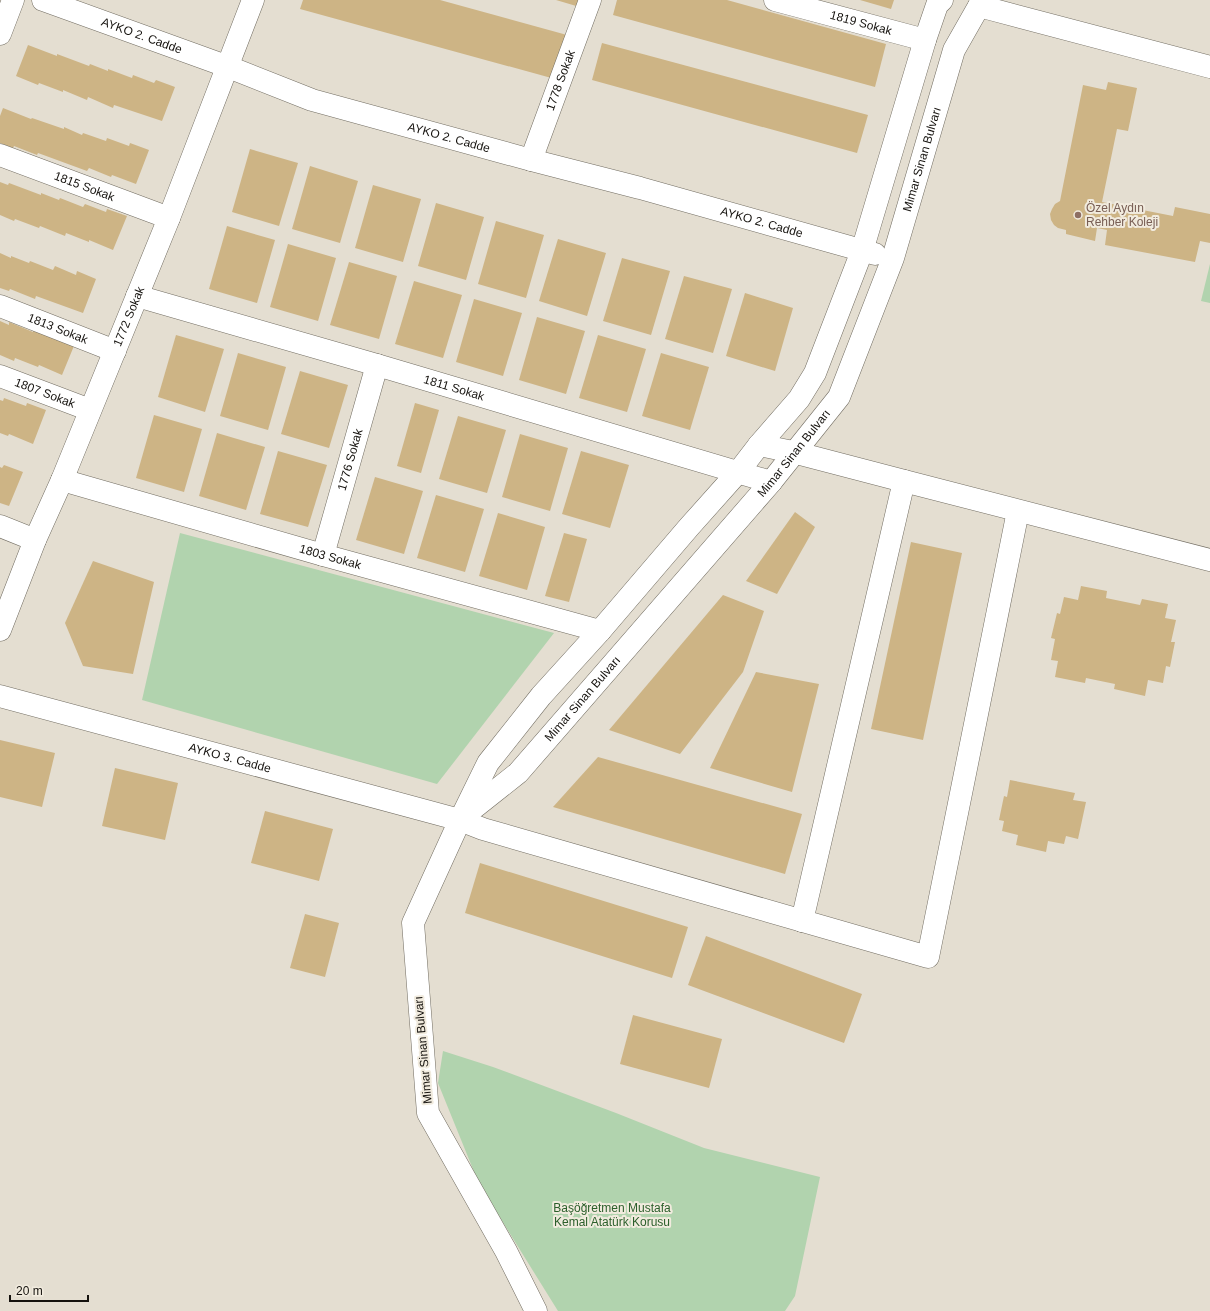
<svg xmlns="http://www.w3.org/2000/svg" width="1210" height="1311" viewBox="0 0 1210 1311" font-family="Helvetica,sans-serif">
	<style>
		.green { fill: #b1d3ae }
		.building { fill: #cdb485 }
		.lines { fill: none; stroke-linecap: round; stroke-linejoin: round }
		.minor-casing { stroke: #726d62; stroke-width: 23 }
		.minor { stroke: #fff; stroke-width: 22 }
		.education-dot { fill: #8d6e63; stroke: #f1ebde; stroke-width: 1.5 }
		.labels { text-anchor: middle; stroke-width: 4; stroke-linejoin: round; paint-order: stroke }
		.street-label { font-size: 12px; fill: #15120e; stroke: #f1ebde }
		.education-label { font-size: 12px; fill: #785e54; stroke: #f1ebde; text-anchor: start }
		.park-label { font-size: 12px; fill: #2b5f2b; stroke: #f1ebde }
	</style>
	<rect width="100%" height="100%" fill="#e4ded1"/>
	<!-- green -->
	<g class="green">
		<polygon points="1210,264 1210,303 1201,301"/>
		<polygon points="180,533 554,633 437,784 142,700"/>
		<polygon points="443,1051 493,1067 616,1113 704,1148 820,1177 795,1296 785,1311 558,1311 479,1184 438,1083"/>
	</g>
	<!-- building -->
	<g class="building">
		<polygon points="303,0 440,0 567,35 555,79 300,9"/>
		<polygon points="556,0 585,0 583,8"/>
		<polygon points="617,0 727,0 886,44 875,87 613,15"/>
		<polygon points="860,0 894,0 891,9"/>
		<polygon points="602,43 868,115 857,153 592,80"/>
		<polygon points="28,45 57,56 57,54 89,66 90,64 108,71 108,69 132,78 133,75 154,83 156,80 175,87 162,121 114,105 113,108 88,97 87,100 63,90 63,92 39,83 38,85 16,76"/>
		<polygon points="1108,82 1137,88 1128,131 1117,129 1102,202 1173,216 1175,207 1210,214 1210,243 1200,241 1195,262 1105,245 1107,230 1097,228 1095,241 1066,234 1066,230 1058,228 1054,225 1051,220 1050,214 1052,209 1055,204 1060,201 1083,85 1106,90"/>
		<polygon points="3,108 31,119 32,118 64,129 64,127 82,135 83,133 106,141 107,138 129,146 130,143 149,150 136,184 112,175 111,177 89,168 87,171 38,153 37,155 14,146 13,148 0,143 0,116"/>
		<polygon points="250,149 298,163 279,226 232,212"/>
		<polygon points="310,166 358,181 340,243 292,229"/>
		<polygon points="0,182 8,185 9,183 41,195 41,193 59,200 60,198 83,207 85,204 106,212 107,209 127,216 113,250 89,240 89,242 66,233 65,236 40,226 39,228 15,219 14,221 0,215"/>
		<polygon points="373,185 421,199 403,262 355,248"/>
		<polygon points="436,203 484,217 466,280 418,266"/>
		<polygon points="496,221 544,235 526,298 478,284"/>
		<polygon points="227,226 275,240 257,303 209,289"/>
		<polygon points="558,239 606,253 587,316 539,301"/>
		<polygon points="288,244 336,258 318,321 270,307"/>
		<polygon points="0,253 11,258 11,256 29,263 30,261 53,270 55,266 76,275 77,271 96,279 83,313 36,296 35,299 10,289 9,291 0,288"/>
		<polygon points="622,258 670,271 651,335 603,321"/>
		<polygon points="349,262 397,276 379,339 330,325"/>
		<polygon points="684,276 732,289 713,353 665,339"/>
		<polygon points="414,281 462,295 443,358 395,344"/>
		<polygon points="745,293 793,308 775,371 726,356"/>
		<polygon points="474,299 522,313 503,376 456,362"/>
		<polygon points="537,317 585,331 566,394 519,380"/>
		<polygon points="0,321 9,325 9,322 33,332 34,328 76,341 62,375 39,365 38,367 15,358 14,361 0,355"/>
		<polygon points="176,335 224,349 205,412 158,397"/>
		<polygon points="598,335 646,349 627,412 579,398"/>
		<polygon points="238,353 286,367 268,430 220,416"/>
		<polygon points="661,353 709,367 690,430 642,416"/>
		<polygon points="300,371 348,385 329,448 281,434"/>
		<polygon points="4,398 26,406 27,403 46,410 33,444 9,434 8,436 0,433 0,400 3,401"/>
		<polygon points="415,403 439,410 421,473 397,466"/>
		<polygon points="154,415 202,429 184,492 136,478"/>
		<polygon points="458,416 506,430 487,493 439,479"/>
		<polygon points="217,433 265,447 246,510 199,496"/>
		<polygon points="520,434 568,448 550,511 502,497"/>
		<polygon points="278,451 327,465 308,527 260,514"/>
		<polygon points="581,451 629,465 610,528 562,514"/>
		<polygon points="4,465 23,472 9,506 0,503 0,467 2,468"/>
		<polygon points="375,477 423,491 404,554 356,540"/>
		<polygon points="436,495 484,509 465,572 417,558"/>
		<polygon points="795,512 815,527 777,594 746,581"/>
		<polygon points="498,513 545,527 527,590 479,576"/>
		<polygon points="564,533 587,539 569,602 545,596"/>
		<polygon points="911,542 962,553 923,740 871,729"/>
		<polygon points="93,561 154,582 133,674 83,666 65,623"/>
		<polygon points="1081,586 1107,591 1106,598 1140,605 1142,599 1168,604 1165,618 1176,620 1171,642 1175,642 1170,667 1166,666 1163,683 1148,680 1145,696 1114,689 1115,684 1086,678 1085,683 1055,677 1058,661 1051,660 1055,639 1051,638 1057,613 1060,614 1064,597 1078,600"/>
		<polygon points="723,595 764,611 743,672 680,754 609,730"/>
		<polygon points="756,672 819,684 792,792 710,768"/>
		<polygon points="0,740 55,753 42,807 0,797"/>
		<polygon points="598,757 802,814 785,874 553,807"/>
		<polygon points="115,768 178,783 165,840 102,826"/>
		<polygon points="1010,780 1075,793 1073,800 1086,802 1078,839 1066,836 1064,844 1048,841 1046,852 1016,845 1018,835 1002,831 1004,821 999,820 1004,796 1007,797"/>
		<polygon points="265,811 333,829 319,881 251,863"/>
		<polygon points="480,863 688,927 672,978 465,913"/>
		<polygon points="305,914 339,923 325,977 290,968"/>
		<polygon points="706,936 862,994 844,1043 688,985"/>
		<polygon points="633,1015 722,1039 709,1088 620,1064"/>
	</g>
	<g class="lines">
		<!-- minor casing -->
		<g class="minor-casing">
			<g id="minor">
				<path id="s1" d="M43 0 226 66 312 100 531 160 640 188 875 254"/>
				<path id="s2" d="M775 0 925 40"/>
				<polyline points="979,6 1210,67"/>
				<polyline points="0,34 13,0"/>
				<path id="s3" d="M0 155 169 218"/>
				<path id="s4" d="M531 160 590 0"/>
				<path id="s5" d="M137 296 377 365 771 482"/>
				<path id="s6" d="M0 306 115 351"/>
				<path id="s7" d="M0 376 90 410"/>
				<polyline points="759,445 793,452 904,481 1210,560"/>
				<path id="s8" d="M62 480 323 555 600 631"/>
				<polyline points="0,526 35,540"/>
				<path id="s9" d="M323 555 377 365"/>
				<path id="s10" d="M0 630 35 540 62 480 169 218 253 0"/>
				<path id="s11" d="M0 696 460 820 483 829 928 957 1018 511"/>
				<path id="s12" d="M465 815 518 773 771 482 839 397 893 258 954 50 979 6 984 0"/>
				<polyline points="802,921 904,481"/>
				<polyline points="536,1311 506,1251 428,1113 413,923 460,820 488,763 541,696 600,631 689,527 739,471 759,445 799,399 815,373 862,251 925,40 937,5 942,0"/>
			</g>
		</g>
		<!-- minor -->
		<use href="#minor" class="minor"/>
	</g>
	<!-- markers -->
	<circle class="education-dot" cx="1078" cy="215" r="4"/>
	<g class="labels">
		<!-- street labels -->
		<g class="street-label">
			<text dy="4" stroke="none"><textPath href="#s2" startOffset="89">1819 Sokak</textPath></text>
			<text dy="4" stroke="none"><textPath href="#s1" startOffset="105">AYKO 2. Cadde</textPath></text>
			<text dy="4" stroke="none"><textPath href="#s4" startOffset="85">1778 Sokak</textPath></text>
			<text dy="4" stroke="none"><textPath href="#s1" startOffset="429">AYKO 2. Cadde</textPath></text>
			<text dy="4" stroke="none"><textPath href="#s12" startOffset="814">Mimar Sinan Bulvarı</textPath></text>
			<text dy="4" stroke="none"><textPath href="#s3" startOffset="90">1815 Sokak</textPath></text>
			<text dy="4" stroke="none"><textPath href="#s1" startOffset="753">AYKO 2. Cadde</textPath></text>
			<text dy="4" stroke="none"><textPath href="#s10" startOffset="339">1772 Sokak</textPath></text>
			<text dy="4" stroke="none"><textPath href="#s6" startOffset="62">1813 Sokak</textPath></text>
			<text dy="4" stroke="none"><textPath href="#s5" startOffset="330">1811 Sokak</textPath></text>
			<text dy="4" stroke="none"><textPath href="#s7" startOffset="48">1807 Sokak</textPath></text>
			<text dy="4" stroke="none"><textPath href="#s12" startOffset="490">Mimar Sinan Bulvarı</textPath></text>
			<text dy="4" stroke="none"><textPath href="#s9" startOffset="99">1776 Sokak</textPath></text>
			<text dy="4" stroke="none"><textPath href="#s8" startOffset="279">1803 Sokak</textPath></text>
			<text dy="4" stroke="none"><textPath href="#s12" startOffset="166">Mimar Sinan Bulvarı</textPath></text>
			<text dy="4" stroke="none"><textPath href="#s11" startOffset="238">AYKO 3. Cadde</textPath></text>
			<text transform="translate(423 1050) rotate(-95)" y="4">Mimar Sinan Bulvarı</text>
		</g>
		<!-- education labels -->
		<g class="education-label">
			<text x="1086" y="212">Özel Aydın<tspan x="1086" dy="14">Rehber Koleji</tspan></text>
		</g>
		<!-- park labels -->
		<g class="park-label">
			<text x="612" y="1212">Başöğretmen Mustafa<tspan x="612" dy="14">Kemal Atatürk Korusu</tspan></text>
		</g>
	</g>
	<!-- scale -->
	<path d="M10 1295v6h78v-6" fill="none" stroke="#15120e" stroke-width="2"/>
	<text x="16" y="1295" font-size="12" fill="#15120e" stroke="#f1ebde" stroke-width="3" paint-order="stroke">20 m</text>
</svg>
